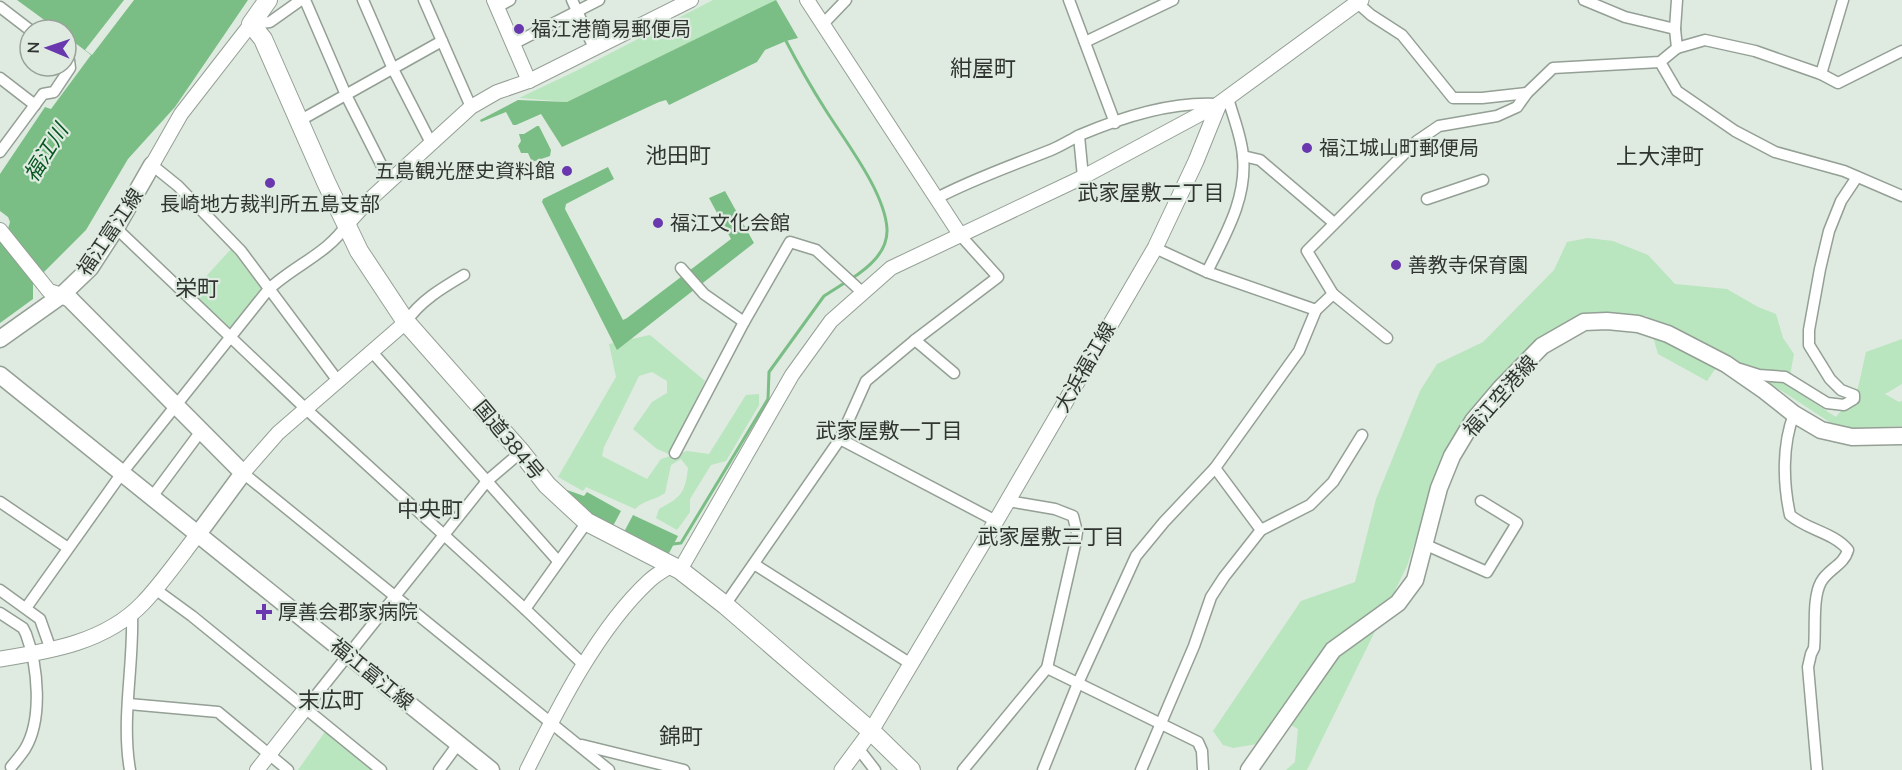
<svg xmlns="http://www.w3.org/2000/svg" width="1902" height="770" viewBox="0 0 1902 770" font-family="'Nunito Sans','Noto Sans JP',sans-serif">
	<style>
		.green { fill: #b9e5bf }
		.water { fill: #7abe85 }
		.pier { fill: #dfebe0 }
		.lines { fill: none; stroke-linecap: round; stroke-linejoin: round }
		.stream { stroke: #7abe85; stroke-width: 3 }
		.minor-casing { stroke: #949f95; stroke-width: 13 }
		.tertiary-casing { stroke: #949f95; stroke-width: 16 }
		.secondary-casing { stroke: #949f95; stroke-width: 17 }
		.primary-casing { stroke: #949f95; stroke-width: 19 }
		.trunk-casing { stroke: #949f95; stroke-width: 20 }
		.minor { stroke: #fff; stroke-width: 10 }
		.tertiary { stroke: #fff; stroke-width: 14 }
		.secondary { stroke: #fff; stroke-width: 15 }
		.primary { stroke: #fff; stroke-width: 16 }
		.trunk { stroke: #fff; stroke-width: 18 }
		.poi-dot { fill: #6937ae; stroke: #dfebe0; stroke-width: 2 }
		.labels { text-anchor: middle; stroke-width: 4.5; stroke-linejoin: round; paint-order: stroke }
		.poi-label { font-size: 20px; fill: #313531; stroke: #dfebe0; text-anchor: start }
		.street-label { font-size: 20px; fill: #313531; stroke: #dfebe0 }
		.water-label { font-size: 21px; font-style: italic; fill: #065621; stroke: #dfebe0 }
		.neighbourhood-label { font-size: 21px; fill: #313531; stroke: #dfebe0 }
		.quarter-label { font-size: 22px; fill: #313531; stroke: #dfebe0 }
	</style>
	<rect width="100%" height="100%" fill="#dfebe0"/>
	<!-- green -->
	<g class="green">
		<polygon points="713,0 777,0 567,102 519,98 578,70"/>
		<polygon points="1588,238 1613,241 1648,255 1675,284 1727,289 1758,307 1776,314 1783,338 1794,354 1788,386 1836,417 1858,388 1866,352 1902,339 1902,384 1885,394 1899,402 1902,401 1902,426 1852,429 1831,423 1725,354 1707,381 1658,354 1647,316 1581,315 1487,395 1443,457 1407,566 1307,770 1286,770 1295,762 1298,729 1279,718 1257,744 1233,748 1223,745 1213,731 1301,601 1355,582 1376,499 1420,391 1437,364 1483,342 1554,270 1567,242"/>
		<polygon points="231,249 261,288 261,293 233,327 230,328 191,293"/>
		<path d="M650 335 705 381 669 454 657 449 633 429 652 402 667 393V381L652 372 639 376 604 447 602 456 647 479 661 459 687 451 709 454 746 395 759 394V405L726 461 711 465 690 499V512L677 530 656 518 659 509C681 497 685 494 688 468L681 459 671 465 665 493C654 501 645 499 635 509L586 487 583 491 558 477 616 377 609 344Z"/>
		<polygon points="325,732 371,770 298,770"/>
	</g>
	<!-- water -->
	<g class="water">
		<polygon points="17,0 248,0 175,107 128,159 86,230 33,283 33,299 0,323 0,236 7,232 10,222 8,217 0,211 0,174 45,107 51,109 91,55 66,36 66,30 58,30"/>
		<polygon points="776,0 798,38 786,41 765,50 757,62 669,105 666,100 659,102 562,147 541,114 516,125 513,125 506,112 481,122 480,120 518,100 567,102"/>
		<polygon points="537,126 539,126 551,150 550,156 532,162 528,153 521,153 518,146 521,141 519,134 524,134"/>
		<polygon points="608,167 614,179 566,204 565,209 623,320 627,318 731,239 709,198 725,191 754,243 617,350 542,202 543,199"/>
		<polygon points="567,490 584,496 587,492 621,511 613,526 580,509 565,493"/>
		<polygon points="633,515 678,536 668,555 624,532"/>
	</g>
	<!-- pier -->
	<polygon class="pier" points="124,0 134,0 92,55 85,50"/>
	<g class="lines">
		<!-- stream -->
		<g class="stream">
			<path d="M786 41C798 64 811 87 825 109 845 141 885 192 887 229 888 252 868 268 851 279"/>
			<polyline points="673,544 681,543 768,399 769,372 824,296 846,282"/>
		</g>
		<!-- minor casing -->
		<g class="minor-casing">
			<g id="minor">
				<polyline points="305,0 346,95 390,182"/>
				<polyline points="363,0 393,69 431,143"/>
				<polyline points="424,0 471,107"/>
				<polyline points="572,0 594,48"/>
				<polyline points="1069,0 1115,123"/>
				<polyline points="1354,0 1371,15 1402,35 1453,98 1482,98 1527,93"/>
				<polyline points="1584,0 1625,17 1675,29"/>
				<polyline points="0,7 30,30"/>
				<polyline points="497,7 510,0"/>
				<polyline points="251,24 270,22 301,0"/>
				<polyline points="823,24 846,0"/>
				<polyline points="1085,42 1173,0"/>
				<polyline points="513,44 599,0"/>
				<polyline points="1677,48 1705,40 1755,51 1821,74 1838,83 1902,51"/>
				<polyline points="1660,62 1677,91 1735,131 1775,152 1844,171 1902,196"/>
				<polyline points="1821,74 1843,0"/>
				<polyline points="0,78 35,105"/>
				<polyline points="299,121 442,41"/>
				<polyline points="1079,136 1083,177"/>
				<polyline points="0,152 43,94 54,92 70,68 69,60 66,57"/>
				<polyline points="1243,156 1260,160 1334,223"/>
				<polyline points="152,165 178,186 241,251 338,381"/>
				<path d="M937 198C973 179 1013 165 1051 150 1061 146 1070 140 1080 135 1122 117 1171 101 1218 104"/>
				<polyline points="1427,199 1483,180"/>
				<polyline points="116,228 306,409 525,609 584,665"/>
				<polyline points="1155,248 1207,272 1316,310"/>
				<polyline points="681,268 704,294 744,322"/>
				<path d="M1207 272C1225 235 1247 199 1243 157 1242 138 1233 117 1228 98"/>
				<path d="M406 322C420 301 442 288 464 275"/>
				<polyline points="1387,338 1333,294 1307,251 1417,141 1439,126 1497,116 1517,107 1527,93 1553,68 1660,62 1677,48 1675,29 1677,0"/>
				<polyline points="915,340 954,373"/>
				<polyline points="372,352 558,561"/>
				<polyline points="1740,369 1759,375 1785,377 1827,403 1844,405 1854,399 1854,395 1841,390 1830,379 1809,345 1809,330 1820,269 1829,231 1841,201 1857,177"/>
				<path d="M1794 414C1782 445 1783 483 1790 515 1807 530 1833 532 1848 550 1844 565 1828 569 1821 582 1812 598 1816 630 1814 648L1811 654 1808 667 1817 770"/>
				<polyline points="840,439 996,521"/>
				<polyline points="675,453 744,322 790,242 816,250 863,293"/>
				<polyline points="1215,468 1261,530"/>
				<polyline points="243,473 609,770"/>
				<polyline points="152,497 201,431"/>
				<polyline points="0,502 68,548"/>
				<polyline points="1424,544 1487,572 1517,523 1481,501"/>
				<polyline points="754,564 911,664"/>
				<polyline points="155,589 192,616 381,770"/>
				<polyline points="0,590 40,619 51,650"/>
				<polyline points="725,605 840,439 866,381 915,340 998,277 961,236"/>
				<path d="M26 608 122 473 268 290C293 266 329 253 347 224"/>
				<polyline points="525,609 587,522"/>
				<path d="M0 613 23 628 26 634C38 666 43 719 25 749 21 755 16 761 11 767"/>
				<polyline points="1047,668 1198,742 1202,751 1203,770"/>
				<polyline points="129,704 218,712 288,770"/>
				<polyline points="305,709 487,481 521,452"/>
				<polyline points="582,745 684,770"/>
				<polyline points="858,748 875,770"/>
				<path d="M130 770C121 719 134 665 132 613"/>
				<polyline points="439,770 458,744"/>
				<polyline points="963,770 1047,668 1075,545 1077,532 1073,516 1055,509 1008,501"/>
				<polyline points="1043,770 1078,683 1136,556 1164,522 1215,468 1299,351 1316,310 1333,294"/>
				<polyline points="1141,770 1194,646 1211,597 1224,577 1261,530 1310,505 1333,482 1362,435"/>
			</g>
		</g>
		<!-- tertiary casing -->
		<g class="tertiary-casing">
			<g id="tertiary">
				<polyline points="494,0 529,81"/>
				<polyline points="807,0 961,236"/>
				<polyline points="152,165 181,114 251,24"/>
				<polyline points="347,224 367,202 471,107 497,92 529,81 691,0"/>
				<polyline points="0,230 49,291 62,295"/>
				<polyline points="243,473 278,433 406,322"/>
				<polyline points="680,570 792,375 831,321 891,268 1083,177 1219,104"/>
				<polyline points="257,770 305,709"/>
				<path d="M527 770C558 708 598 628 649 581 655 575 664 570 672 565"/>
			</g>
		</g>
		<!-- secondary casing -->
		<g class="secondary-casing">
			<g id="secondary">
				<path d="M0 659C51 651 106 642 143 603 163 582 180 557 198 534"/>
				<polyline points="842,770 871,731 996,521 1155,248 1196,161 1219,104 1361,0"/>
			</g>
		</g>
		<!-- primary casing -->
		<g class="primary-casing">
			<g id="primary">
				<polyline points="62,295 70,299 243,473 198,534"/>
				<polyline points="0,339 62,295 90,268 116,228 152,165"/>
				<polyline points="0,375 491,770"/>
				<polyline points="1249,770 1333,650 1398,603 1415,580 1439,488 1452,456 1473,421 1501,388 1542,346 1584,322 1607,321 1638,324 1668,334 1726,364 1765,391 1794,414 1821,430 1852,437 1902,436"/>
			</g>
		</g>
		<!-- trunk casing -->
		<g class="trunk-casing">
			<polyline id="trunk" points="268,0 251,24 263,39 326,182 359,251 406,322 521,452 547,485 587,522 680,570 725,605 871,731 911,770"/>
		</g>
		<!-- minor -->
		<use href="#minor" class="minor"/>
		<!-- tertiary -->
		<use href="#tertiary" class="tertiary"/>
		<!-- secondary -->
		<use href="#secondary" class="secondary"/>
		<!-- primary -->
		<use href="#primary" class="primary"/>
		<!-- trunk -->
		<use href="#trunk" class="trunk"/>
	</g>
	<!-- markers -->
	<g class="poi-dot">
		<circle cx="519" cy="29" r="6"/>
		<circle cx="1307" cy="148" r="6"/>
		<circle cx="567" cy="171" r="6"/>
		<circle cx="270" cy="183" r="6"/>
		<circle cx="658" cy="223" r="6"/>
		<circle cx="1396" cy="265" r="6"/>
		<path d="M261 603h6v6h6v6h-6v6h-6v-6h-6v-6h6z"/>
	</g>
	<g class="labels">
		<!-- poi labels -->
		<g class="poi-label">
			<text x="531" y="36">福江港簡易郵便局</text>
			<text x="1319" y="155">福江城山町郵便局</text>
			<text x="555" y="178" text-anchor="end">五島観光歴史資料館</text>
			<text x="270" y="211" text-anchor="middle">長崎地方裁判所五島支部</text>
			<text x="670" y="230">福江文化会館</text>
			<text x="1408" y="272">善教寺保育園</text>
			<text x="278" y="619">厚善会郡家病院</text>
		</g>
		<!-- street labels -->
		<g class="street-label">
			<text transform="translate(110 232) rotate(-56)" y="7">福江富江線</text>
			<text transform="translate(1085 367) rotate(-60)" y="7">大浜福江線</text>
			<text transform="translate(1500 396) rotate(-49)" y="7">福江空港線</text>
			<text transform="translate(509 440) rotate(50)" y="7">国道384号</text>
			<text transform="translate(372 674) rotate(39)" y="7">福江富江線</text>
		</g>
		<!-- water labels -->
		<g class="water-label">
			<text transform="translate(46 153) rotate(-58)" y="7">福江川</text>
		</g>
		<!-- neighbourhood labels -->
		<g class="neighbourhood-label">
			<text x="1151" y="200">武家屋敷二丁目</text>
			<text x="889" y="438">武家屋敷一丁目</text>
			<text x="1051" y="544">武家屋敷三丁目</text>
		</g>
		<!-- quarter labels -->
		<g class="quarter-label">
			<text x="983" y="76">紺屋町</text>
			<text x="678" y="163">池田町</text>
			<text x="1660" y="164">上大津町</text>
			<text x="197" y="296">栄町</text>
			<text x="430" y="517">中央町</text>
			<text x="331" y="708">末広町</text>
			<text x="681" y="744">錦町</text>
		</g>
	</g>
	<!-- north arrow -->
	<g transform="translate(48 48) rotate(272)"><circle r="28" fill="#dfebe0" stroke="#99a29a" stroke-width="1.5"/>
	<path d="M0-4.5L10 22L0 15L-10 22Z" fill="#6937ae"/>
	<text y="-9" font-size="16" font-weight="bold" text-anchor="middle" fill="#313531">N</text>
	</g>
</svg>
